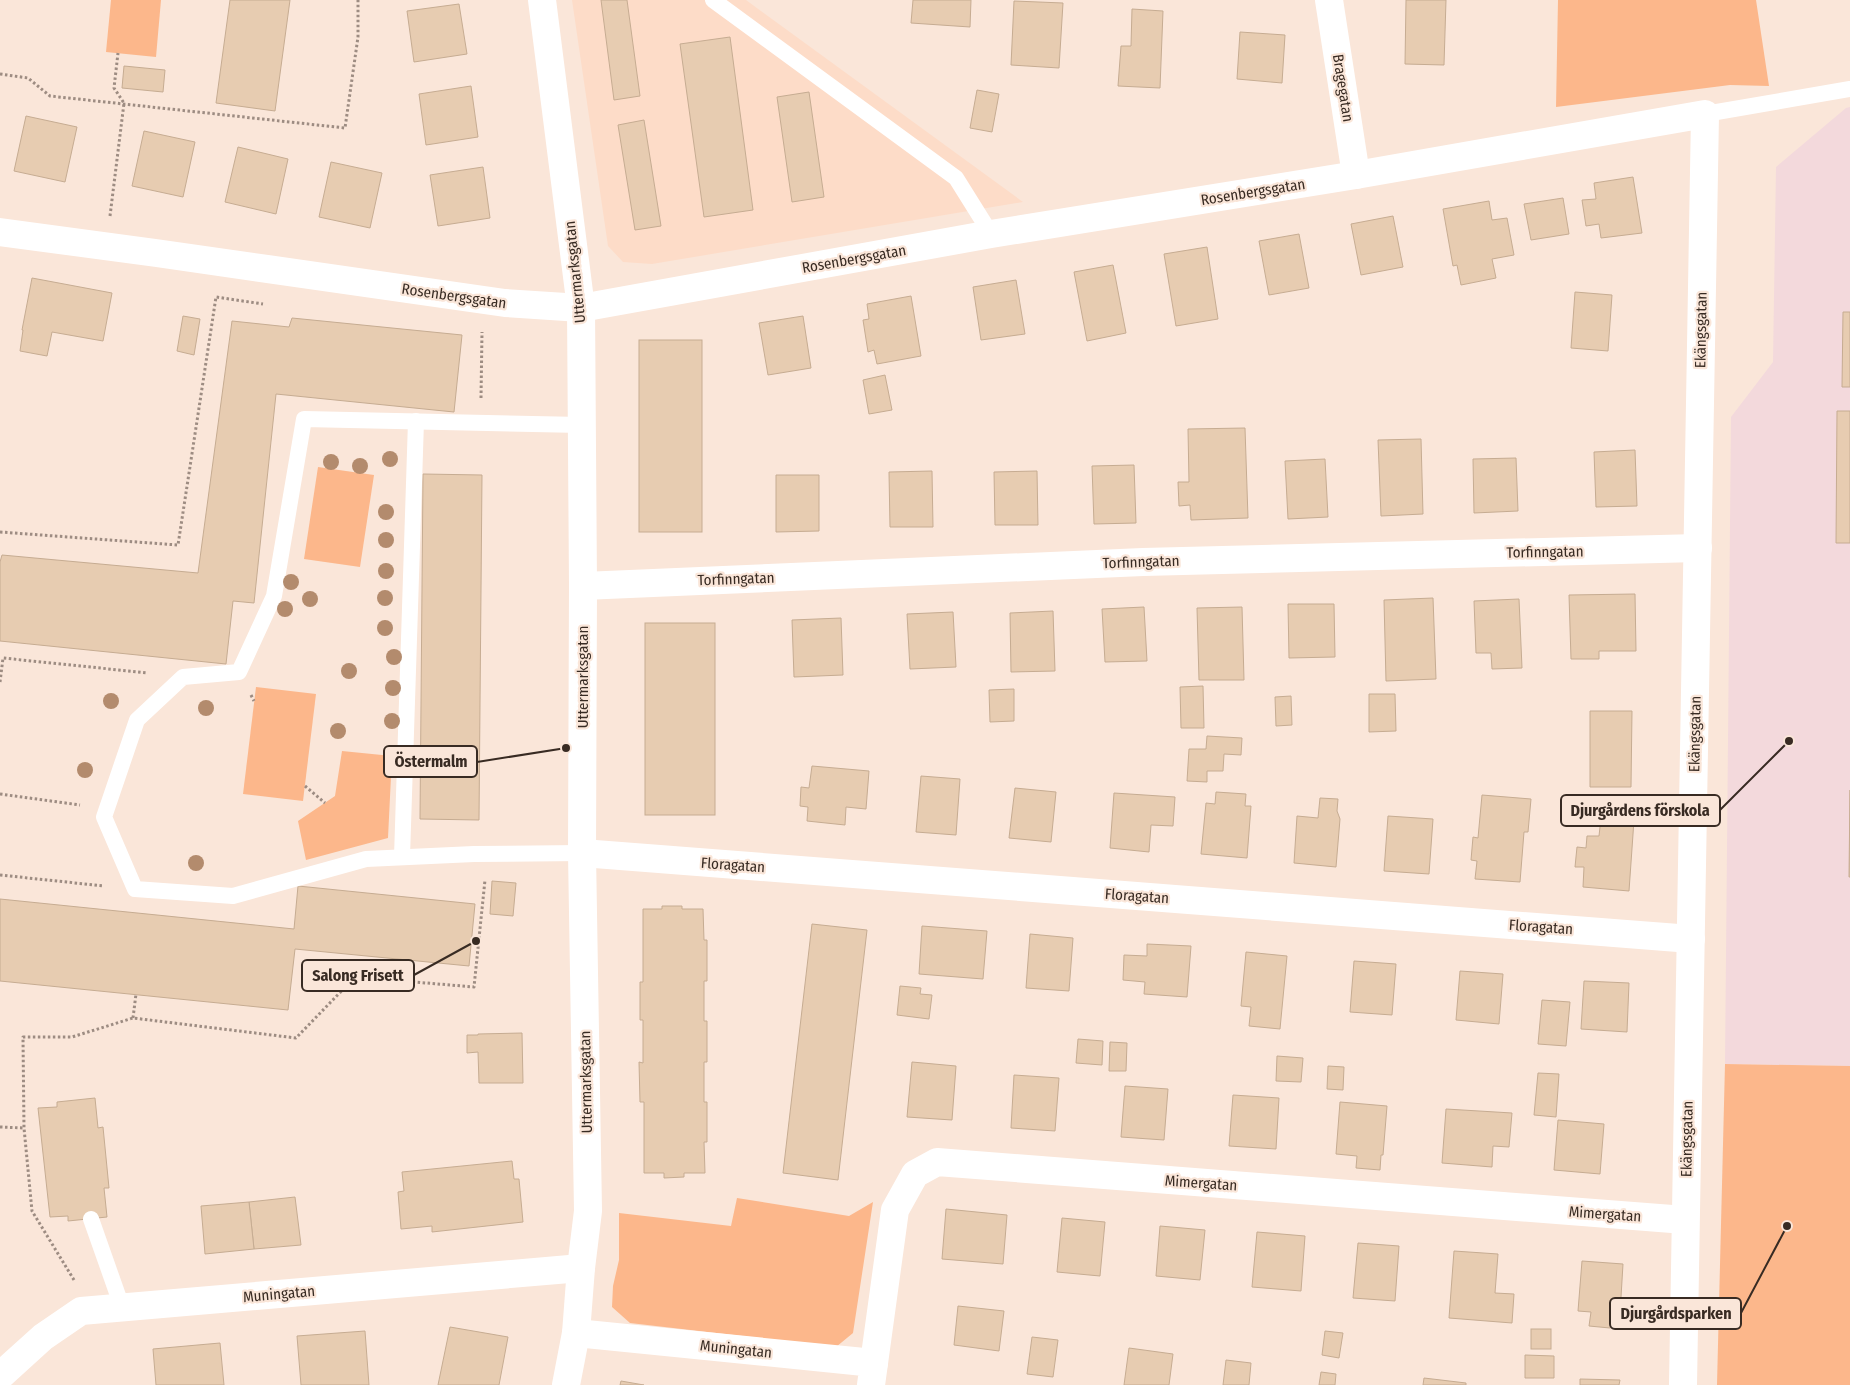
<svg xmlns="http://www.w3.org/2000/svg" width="1850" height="1385" viewBox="0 0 1850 1385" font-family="'Fira Sans Condensed',sans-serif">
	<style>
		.built { fill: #fddcc8 }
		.education { fill: #f3d9dc }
		.green { fill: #fcb78b }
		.building { fill: #e7ccb1; stroke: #c6ac92 }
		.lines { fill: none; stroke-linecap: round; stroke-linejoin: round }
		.path { stroke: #9d8c82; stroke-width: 3; stroke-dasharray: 2.5 2.5; stroke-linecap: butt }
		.lane { stroke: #fff; stroke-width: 16 }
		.street { stroke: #fff; stroke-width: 28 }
		.tree { fill: #b38b6d }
		.labels { text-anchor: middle; stroke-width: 4.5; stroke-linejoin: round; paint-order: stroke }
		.street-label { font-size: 15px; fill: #382b23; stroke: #fae6d9 }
		.leader { fill: none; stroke: #382b23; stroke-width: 2 }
		.callout-dot { fill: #382b23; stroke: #fae6d9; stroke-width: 2 }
		.callout { fill: #fae6d9; stroke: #382b23; stroke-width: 2 }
		.callout-label { font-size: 16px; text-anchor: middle; font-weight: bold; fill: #382b23 }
	</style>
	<rect width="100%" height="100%" fill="#fae6d9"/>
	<!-- built -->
	<polygon class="built" points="572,0 746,0 1023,202 652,264 623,262 608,246"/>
	<!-- education -->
	<polygon class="education" points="1850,107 1850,1066 1725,1064 1731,417 1773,362 1776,167 1846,108"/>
	<!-- green -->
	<g class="green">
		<polygon points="111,0 161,0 156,57 106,52"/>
		<polygon points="1558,0 1756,0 1769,86 1730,85 1556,107"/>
		<polygon points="318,467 374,475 360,567 304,559"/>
		<polygon points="256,687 316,694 303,801 243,794"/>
		<polygon points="342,751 392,756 388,838 306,860 298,821 335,796"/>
		<polygon points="1725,1064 1850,1066 1850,1385 1717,1385"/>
		<polygon points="737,1198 849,1216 873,1202 853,1333 836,1347 630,1323 612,1307 613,1286 619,1260 619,1213 731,1226"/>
	</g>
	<!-- building -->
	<g class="building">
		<polygon points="230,0 290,0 275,111 216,103"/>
		<polygon points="601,0 627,0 640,96 614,100"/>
		<polygon points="913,0 971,0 970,27 911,23"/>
		<polygon points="1406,0 1446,0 1444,65 1405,64"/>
		<polygon points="1014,1 1063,3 1059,68 1011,65"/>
		<polygon points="459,4 467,54 414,62 407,11"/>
		<polygon points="1132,9 1163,11 1160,88 1118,86 1121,46 1131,46"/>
		<polygon points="1240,32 1285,35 1282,83 1237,79"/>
		<polygon points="730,37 753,210 704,217 680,44"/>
		<polygon points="124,66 165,70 163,92 122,88"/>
		<polygon points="471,86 478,137 426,145 419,94"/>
		<polygon points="977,90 999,94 992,132 970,128"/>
		<polygon points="809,92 824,197 792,202 777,97"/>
		<polygon points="26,116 77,127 65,182 14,171"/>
		<polygon points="644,120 661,226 635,230 618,125"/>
		<polygon points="144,131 195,142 183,197 132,186"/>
		<polygon points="238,147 288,159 276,214 225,202"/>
		<polygon points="331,162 382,173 370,228 319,217"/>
		<polygon points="483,167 490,218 438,226 430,175"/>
		<polygon points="1633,177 1642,233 1601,238 1599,224 1586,226 1582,200 1596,199 1594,183"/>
		<polygon points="1563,198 1569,234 1531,240 1524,204"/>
		<polygon points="1489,201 1492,220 1507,218 1514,255 1492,259 1496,278 1461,285 1457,265 1453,266 1443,209"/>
		<polygon points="1393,216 1403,267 1361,275 1351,224"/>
		<polygon points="1299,234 1309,288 1269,295 1259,241"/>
		<polygon points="1207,247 1218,319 1176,326 1164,254"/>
		<polygon points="1113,265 1126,333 1087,341 1074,272"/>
		<polygon points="32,278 112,293 103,341 52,332 47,356 20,351 23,330 22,330"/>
		<polygon points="1016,280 1025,334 981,340 973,287"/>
		<polygon points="1575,292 1612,295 1608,351 1571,348"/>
		<polygon points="911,296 921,356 877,364 874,350 868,352 863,320 869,319 867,304"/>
		<polygon points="1843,312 1850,312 1850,387 1842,387"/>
		<polygon points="183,316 200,319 194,355 177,351"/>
		<polygon points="803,316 811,368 768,375 759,323"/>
		<polygon points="292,318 462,335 454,412 276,394 254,603 233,601 226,664 0,641 0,562 2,555 198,573 232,321 289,327"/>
		<rect x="639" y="340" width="63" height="192"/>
		<polygon points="885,375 892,410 869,414 863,380"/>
		<polygon points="1837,411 1850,411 1850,543 1836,543"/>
		<polygon points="1245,428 1248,518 1191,520 1190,505 1179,506 1178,482 1189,482 1188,429"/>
		<polygon points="1421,439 1423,514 1381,516 1378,440"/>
		<polygon points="1635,450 1637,506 1596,507 1594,452"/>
		<polygon points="1516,458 1518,511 1474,513 1473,459"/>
		<polygon points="1325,459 1328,517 1288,519 1285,461"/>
		<polygon points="1134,465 1136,523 1094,524 1092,466"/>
		<polygon points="932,471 933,527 890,527 889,472"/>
		<polygon points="1037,471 1038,525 995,525 994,472"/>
		<polygon points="423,474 482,475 479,820 420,819"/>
		<polygon points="776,475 819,475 819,531 776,532"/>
		<polygon points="1635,594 1636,651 1599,651 1599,659 1571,659 1569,595"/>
		<polygon points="1433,598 1436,679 1386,681 1384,600"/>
		<polygon points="1519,599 1522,668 1492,669 1491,653 1476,653 1474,601"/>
		<polygon points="1288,604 1334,604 1335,657 1289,658"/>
		<polygon points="1144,607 1147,661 1105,662 1102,609"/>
		<polygon points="1242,607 1244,680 1199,680 1197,608"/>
		<polygon points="1053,611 1055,671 1011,672 1010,613"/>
		<polygon points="953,612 956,667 910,669 907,614"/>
		<polygon points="841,618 843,675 794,677 792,620"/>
		<rect x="645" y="623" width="70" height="192"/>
		<polygon points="1203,686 1204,728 1181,728 1180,687"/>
		<polygon points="1014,689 1014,721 990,722 989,690"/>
		<polygon points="1369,694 1395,694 1396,731 1369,732"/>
		<polygon points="1291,696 1292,725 1276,726 1275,697"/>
		<polygon points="1590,711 1632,711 1631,787 1590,787"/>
		<polygon points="1207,736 1242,738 1241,755 1224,754 1223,771 1207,771 1207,782 1187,781 1189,749 1206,749"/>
		<polygon points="812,766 869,771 866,809 846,807 845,825 807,821 808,807 800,806 801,787 809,788"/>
		<polygon points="921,776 960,779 956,835 916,832"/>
		<polygon points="1015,788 1056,792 1051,842 1009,838"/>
		<polygon points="1850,790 1850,877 1849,877"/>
		<polygon points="1216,792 1246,794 1245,806 1251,806 1247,858 1201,854 1206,803 1215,804"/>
		<polygon points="1114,793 1175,797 1173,826 1151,825 1149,852 1110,848"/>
		<polygon points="1482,795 1531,799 1528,832 1524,832 1520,882 1475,879 1477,861 1471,860 1473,837 1478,838"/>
		<polygon points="1320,798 1338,799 1337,811 1340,819 1336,867 1294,863 1297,816 1318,818"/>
		<polygon points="1388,816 1433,819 1429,874 1384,871"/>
		<polygon points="1601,818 1634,820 1629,891 1583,887 1584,867 1575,867 1577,847 1586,848 1587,836 1599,836"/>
		<polygon points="492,881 516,883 513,916 490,914"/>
		<polygon points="298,886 475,904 469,966 295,949 288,1010 0,981 0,899 294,929"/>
		<polygon points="662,906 682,906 682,909 703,909 704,940 707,940 707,981 704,981 704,1021 707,1021 707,1062 704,1062 704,1102 707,1102 707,1142 704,1142 705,1173 684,1173 684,1177 664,1178 664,1173 644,1173 644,1102 640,1102 639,1062 643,1063 643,1020 640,1020 640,982 643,982 643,909 662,909"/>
		<polygon points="812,924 867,930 838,1180 783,1173"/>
		<polygon points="922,926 987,931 983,979 919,974"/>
		<polygon points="1030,934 1073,938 1069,991 1026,988"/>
		<polygon points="1147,944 1191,946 1187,997 1144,994 1145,982 1123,980 1124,955 1147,956"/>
		<polygon points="1246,952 1287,956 1280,1029 1249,1026 1251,1007 1241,1006"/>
		<polygon points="1354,961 1396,964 1392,1015 1350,1012"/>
		<polygon points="1460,971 1503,974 1499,1024 1456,1020"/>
		<polygon points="1584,981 1629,983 1627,1032 1581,1029"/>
		<polygon points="900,986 921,988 920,994 932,995 929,1019 897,1015"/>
		<polygon points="1542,1000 1570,1002 1566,1046 1538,1044"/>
		<polygon points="522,1033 523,1083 479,1083 478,1052 467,1053 467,1035 478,1035 478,1034"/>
		<polygon points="1078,1039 1103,1041 1102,1065 1076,1063"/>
		<polygon points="1110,1042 1127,1043 1126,1071 1109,1071"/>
		<polygon points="1277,1056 1303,1058 1301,1082 1276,1081"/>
		<polygon points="912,1062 956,1066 952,1120 907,1117"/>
		<polygon points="1328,1066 1344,1067 1343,1090 1327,1089"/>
		<polygon points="1538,1073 1559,1074 1556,1117 1534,1115"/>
		<polygon points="1014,1075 1059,1078 1055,1131 1011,1128"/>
		<polygon points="1125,1086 1168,1089 1164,1140 1121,1137"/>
		<polygon points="1233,1095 1279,1098 1276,1149 1229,1146"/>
		<polygon points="95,1098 98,1128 103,1127 109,1188 104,1188 107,1217 68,1221 68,1216 50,1217 38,1108 57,1107 57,1102"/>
		<polygon points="1340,1102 1387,1106 1383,1155 1381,1155 1380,1170 1356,1168 1357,1156 1336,1154"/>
		<polygon points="1446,1109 1512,1113 1509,1147 1493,1146 1492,1167 1442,1163"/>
		<polygon points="1558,1120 1604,1124 1600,1174 1554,1170"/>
		<polygon points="512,1161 514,1179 519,1179 523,1222 432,1232 432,1226 401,1229 398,1192 404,1191 402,1172"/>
		<polygon points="295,1197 301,1245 254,1249 249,1202"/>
		<polygon points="249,1202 254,1249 205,1254 201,1206"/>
		<polygon points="946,1209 1007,1215 1003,1264 942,1259"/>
		<polygon points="1062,1218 1105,1222 1100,1276 1057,1272"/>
		<polygon points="1160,1226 1205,1230 1200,1280 1156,1276"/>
		<polygon points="1257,1232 1305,1236 1301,1291 1252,1287"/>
		<polygon points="1358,1243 1399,1246 1395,1301 1353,1298"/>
		<polygon points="1454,1251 1498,1254 1495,1293 1514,1294 1512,1323 1449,1318"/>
		<polygon points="1582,1261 1623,1264 1620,1314 1612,1314 1610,1328 1589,1326 1591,1312 1578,1311"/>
		<polygon points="958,1306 1004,1311 999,1351 954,1345"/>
		<polygon points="450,1327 508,1337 499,1385 438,1385"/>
		<rect x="1531" y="1329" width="20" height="20"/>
		<polygon points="365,1331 369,1385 301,1385 297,1336"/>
		<polygon points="1325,1331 1343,1333 1339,1358 1322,1355"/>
		<polygon points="1032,1337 1058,1340 1053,1377 1027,1374"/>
		<polygon points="220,1343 224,1385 156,1385 153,1349"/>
		<polygon points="1129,1348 1173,1354 1169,1385 1124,1385"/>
		<polygon points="1525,1355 1554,1356 1554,1378 1525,1378"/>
		<polygon points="1226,1360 1251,1363 1249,1385 1223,1385"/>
		<polygon points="1321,1372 1336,1374 1335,1385 1319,1385"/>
		<polygon points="1424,1378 1466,1383 1466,1385 1423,1385"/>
		<polygon points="1580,1379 1620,1380 1619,1385 1580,1385"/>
		<polygon points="621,1381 644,1385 620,1385"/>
	</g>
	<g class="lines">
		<!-- path -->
		<g class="path">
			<polyline points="0,74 28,78 50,96 345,128 358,37 358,0"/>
			<polyline points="110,216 124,103 114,88 118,53"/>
			<polyline points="481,398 482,332"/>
			<polyline points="0,532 178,545 216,297 263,304"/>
			<polyline points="0,682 3,658 148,673"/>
			<polyline points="251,695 254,701"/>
			<polyline points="305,786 325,803"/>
			<polyline points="0,794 80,805"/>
			<polyline points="0,875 104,886"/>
			<polyline points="133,1018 136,994"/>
			<polyline points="0,1127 24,1128"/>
			<polyline points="74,1280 32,1211 24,1128 23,1037 72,1037 133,1018 296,1038 355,977 474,987 485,880"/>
		</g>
		<!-- lane -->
		<g class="lane">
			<polyline points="713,0 956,178 991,234"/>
			<polyline points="1705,114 1850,89"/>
			<polyline points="582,425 304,419 274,596 239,672 183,677 137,720 104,817 135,889 233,896 366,859 474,854 582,853"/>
			<polyline points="402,857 416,421"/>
			<polyline points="91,1219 122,1307"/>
		</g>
		<!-- street -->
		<g class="street">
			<polyline points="542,0 581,308 583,586 582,853 588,1211 581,1268 576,1333 566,1385"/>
			<polyline points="1329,0 1356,175"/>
			<polyline points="0,232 156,253 505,303 581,308 991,234 1356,175 1705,114 1683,1385"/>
			<polyline points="583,586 1143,562 1698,548"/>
			<polyline points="582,853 1691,939"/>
			<polyline points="576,1333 874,1363 871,1385"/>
			<polyline points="874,1363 895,1210 915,1174 937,1162 1685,1220"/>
			<polyline points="0,1376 43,1337 81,1311 581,1268"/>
		</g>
	</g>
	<!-- trees -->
	<g class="tree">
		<circle cx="390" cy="459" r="8"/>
		<circle cx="331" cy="462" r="8"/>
		<circle cx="360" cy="466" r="8"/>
		<circle cx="386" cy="512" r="8"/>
		<circle cx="386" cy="540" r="8"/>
		<circle cx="386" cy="571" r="8"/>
		<circle cx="291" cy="582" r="8"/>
		<circle cx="385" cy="598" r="8"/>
		<circle cx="310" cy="599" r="8"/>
		<circle cx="285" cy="609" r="8"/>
		<circle cx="385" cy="628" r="8"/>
		<circle cx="394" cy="657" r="8"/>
		<circle cx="349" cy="671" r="8"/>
		<circle cx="393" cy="688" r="8"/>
		<circle cx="111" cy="701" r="8"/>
		<circle cx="206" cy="708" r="8"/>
		<circle cx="392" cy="721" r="8"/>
		<circle cx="338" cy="731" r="8"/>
		<circle cx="85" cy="770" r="8"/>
		<circle cx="196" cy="863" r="8"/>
	</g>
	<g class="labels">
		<!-- street labels -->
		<g class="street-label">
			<text transform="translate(1343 88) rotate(81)" y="5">Bragegatan</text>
			<text transform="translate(1253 192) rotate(-9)" y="5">Rosenbergsgatan</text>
			<text transform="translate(854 259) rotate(-10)" y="5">Rosenbergsgatan</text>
			<text transform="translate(575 272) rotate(-96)" y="5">Uttermarksgatan</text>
			<text transform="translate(454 296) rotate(8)" y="5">Rosenbergsgatan</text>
			<text transform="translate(1701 330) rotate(-89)" y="5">Ekängsgatan</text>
			<text transform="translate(1545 552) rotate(-1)" y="5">Torfinngatan</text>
			<text transform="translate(1141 562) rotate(-2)" y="5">Torfinngatan</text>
			<text transform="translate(736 579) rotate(-2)" y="5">Torfinngatan</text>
			<text transform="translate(583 677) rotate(-90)" y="5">Uttermarksgatan</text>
			<text transform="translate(1695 734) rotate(-89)" y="5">Ekängsgatan</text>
			<text transform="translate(733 865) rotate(4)" y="5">Floragatan</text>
			<text transform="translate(1137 896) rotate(4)" y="5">Floragatan</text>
			<text transform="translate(1541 927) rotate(4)" y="5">Floragatan</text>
			<text transform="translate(586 1082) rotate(-91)" y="5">Uttermarksgatan</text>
			<text transform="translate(1687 1139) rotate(-89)" y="5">Ekängsgatan</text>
			<text transform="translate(1201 1183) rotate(4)" y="5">Mimergatan</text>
			<text transform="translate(1605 1214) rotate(4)" y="5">Mimergatan</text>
			<text transform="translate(279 1294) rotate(-5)" y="5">Muningatan</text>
			<text transform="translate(736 1349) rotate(6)" y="5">Muningatan</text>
		</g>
	</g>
	<!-- callouts -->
	<path class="leader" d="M566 748L477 762M1789 741L1720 810M476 941L414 975M1787 1226L1741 1313"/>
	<g class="callout-dot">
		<circle cx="566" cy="748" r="5"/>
		<circle cx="1789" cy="741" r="5"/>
		<circle cx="476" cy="941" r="5"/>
		<circle cx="1787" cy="1226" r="5"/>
	</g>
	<g class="callout">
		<rect x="384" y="746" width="93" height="31" rx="5"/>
		<rect x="1561" y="795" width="159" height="31" rx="5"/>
		<rect x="302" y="960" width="112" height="31" rx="5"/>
		<rect x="1610" y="1298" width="131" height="31" rx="5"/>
	</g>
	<g class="callout-label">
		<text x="431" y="767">Östermalm</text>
		<text x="1640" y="816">Djurgårdens förskola</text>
		<text x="358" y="981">Salong Frisett</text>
		<text x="1676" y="1319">Djurgårdsparken</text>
	</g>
</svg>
